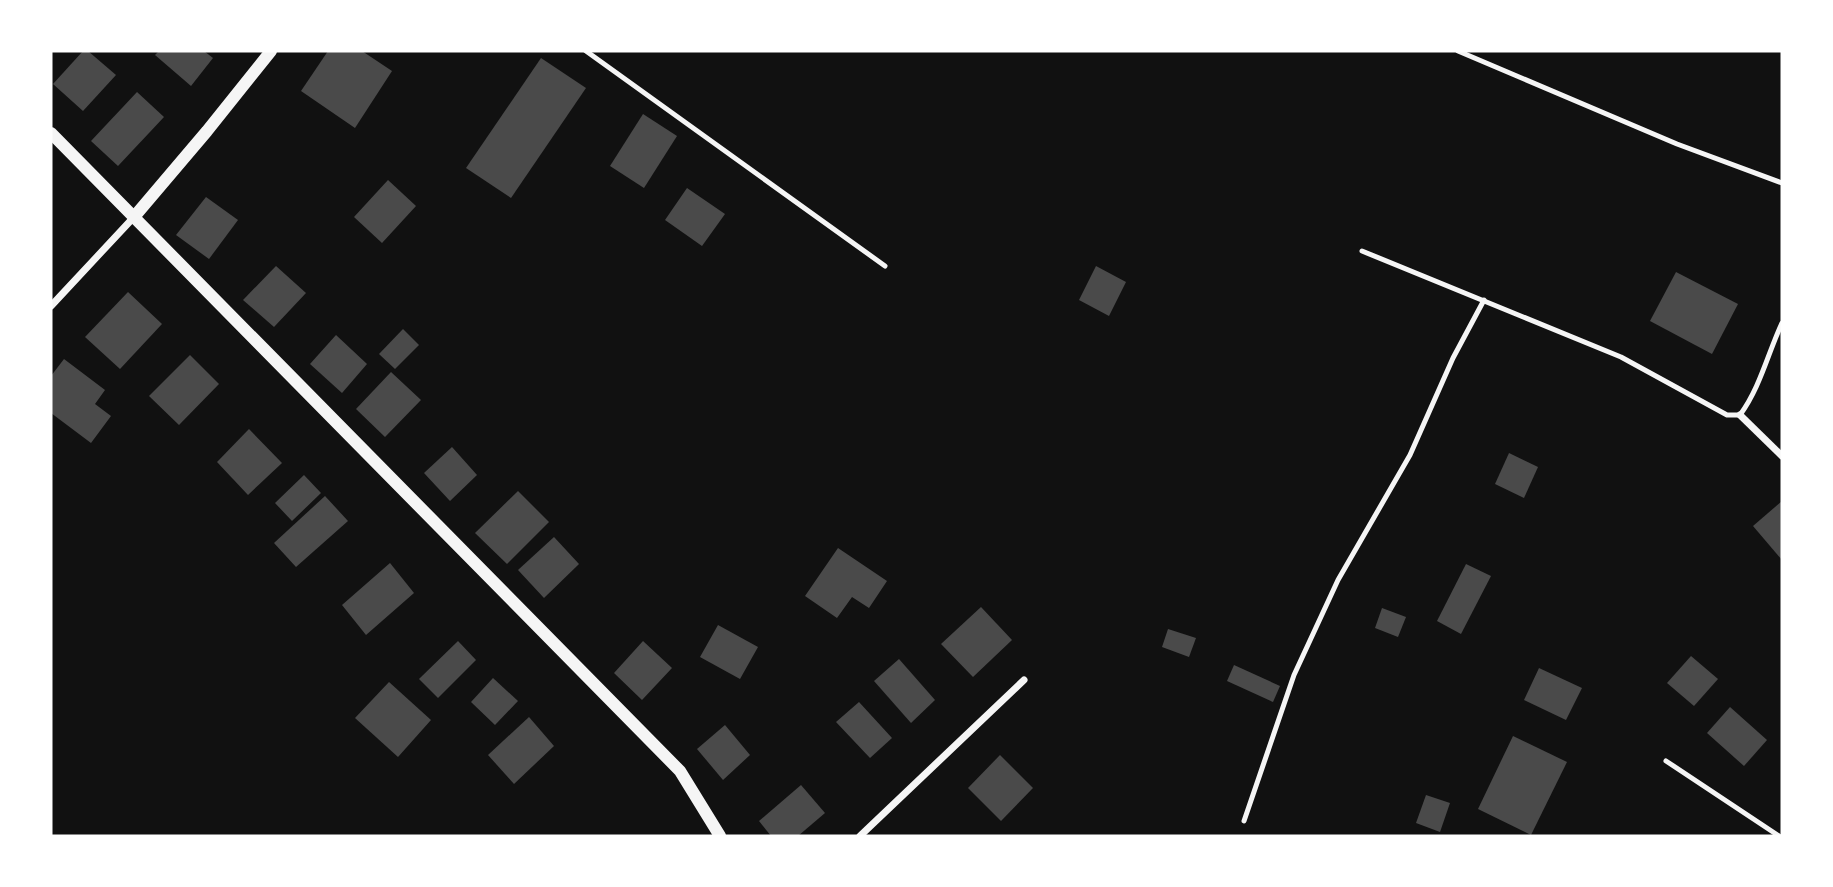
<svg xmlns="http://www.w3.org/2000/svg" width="1833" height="887" viewBox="0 0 1833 887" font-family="'Roboto Condensed',sans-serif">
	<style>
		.building { fill: #4a4a4a }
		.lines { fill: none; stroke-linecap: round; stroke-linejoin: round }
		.service { stroke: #f5f5f5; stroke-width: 5 }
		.minor { stroke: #f5f5f5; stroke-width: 7 }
		.tertiary { stroke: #f5f5f5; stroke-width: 12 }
	</style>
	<rect width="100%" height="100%" fill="#111"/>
	<!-- building -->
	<g class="building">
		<polygon points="83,51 88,51 116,75 83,111 53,84"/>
		<polygon points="159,51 204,51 213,58 191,86 155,55"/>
		<polygon points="328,51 362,51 392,71 355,128 301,91"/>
		<polygon points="541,58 586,88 511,198 466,168"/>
		<polygon points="137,92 164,117 118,166 91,141"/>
		<polygon points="643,114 677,136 644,188 610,166"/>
		<polygon points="388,180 416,206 382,243 354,217"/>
		<polygon points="687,188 725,214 702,246 665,220"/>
		<polygon points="206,197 238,220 209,259 176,235"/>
		<polygon points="276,266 306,293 274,327 243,300"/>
		<polygon points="1096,266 1126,282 1109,316 1079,300"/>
		<polygon points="1676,272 1738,304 1712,354 1650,321"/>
		<polygon points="128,292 162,324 120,369 85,337"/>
		<polygon points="403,329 419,345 395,369 379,354"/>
		<polygon points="336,335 367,364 342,393 310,364"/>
		<polygon points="190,355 219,384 179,425 149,396"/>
		<polygon points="64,359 105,390 95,404 111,416 91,443 51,413 51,376"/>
		<polygon points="391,372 421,400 385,437 356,409"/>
		<polygon points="249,429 282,463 248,495 217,462"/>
		<polygon points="452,447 477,475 450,501 424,473"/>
		<polygon points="1509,453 1538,467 1524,498 1495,484"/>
		<polygon points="304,475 321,493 292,521 275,503"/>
		<polygon points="518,491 549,522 507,564 475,533"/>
		<polygon points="325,496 348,521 296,567 274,543"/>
		<polygon points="1782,501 1782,560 1753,526"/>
		<polygon points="554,537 579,564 544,598 518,570"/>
		<polygon points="838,548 887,581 869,608 852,597 837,618 805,596"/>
		<polygon points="390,563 414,593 366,635 342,605"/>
		<polygon points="1466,564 1491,576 1461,634 1437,621"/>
		<polygon points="981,607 1012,640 973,677 941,644"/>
		<polygon points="1382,608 1406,617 1398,637 1375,628"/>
		<polygon points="718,625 758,647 740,679 700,657"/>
		<polygon points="1168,629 1196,638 1189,657 1162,647"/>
		<polygon points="458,641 476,660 438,698 419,679"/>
		<polygon points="643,641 672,668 642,700 614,673"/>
		<polygon points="1691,656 1718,679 1694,706 1667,683"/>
		<polygon points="899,659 935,700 911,723 874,681"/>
		<polygon points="1234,665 1280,686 1273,702 1227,681"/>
		<polygon points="1539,668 1582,688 1566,720 1524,700"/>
		<polygon points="493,678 518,701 495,725 471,702"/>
		<polygon points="389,682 431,720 398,757 355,718"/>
		<polygon points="859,702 892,738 870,758 836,722"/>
		<polygon points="1730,707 1767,740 1744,766 1707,733"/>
		<polygon points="529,717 554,746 514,784 488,755"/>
		<polygon points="725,725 750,755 723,780 697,749"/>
		<polygon points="1513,736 1567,762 1531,835 1478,809"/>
		<polygon points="1000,755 1033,788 1001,821 968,788"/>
		<polygon points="801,785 825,813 798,836 771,836 759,821"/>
		<polygon points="1426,795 1450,803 1440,832 1416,823"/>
	</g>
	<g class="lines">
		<!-- service -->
		<g class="service">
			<polyline points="586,51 885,266"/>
			<polyline points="1458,51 1677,144 1782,183"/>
			<path d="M1362 251 1621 357 1727 415H1740C1760 388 1768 353 1782 323"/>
			<polyline points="1666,761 1779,836"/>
			<polyline points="1244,821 1294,675 1338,580 1410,455 1453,358 1484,300"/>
		</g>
		<!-- minor -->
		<g class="minor">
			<polyline points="51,306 134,217"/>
			<polyline points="1740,415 1782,456"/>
			<polyline points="860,836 1024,680"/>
		</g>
		<!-- tertiary -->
		<g class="tertiary">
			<polyline points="51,133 680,771 720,836"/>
			<polyline points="134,217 207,131 271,51"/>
		</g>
	</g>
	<!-- border -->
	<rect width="1833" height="887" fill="none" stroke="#ffffff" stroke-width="105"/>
</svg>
